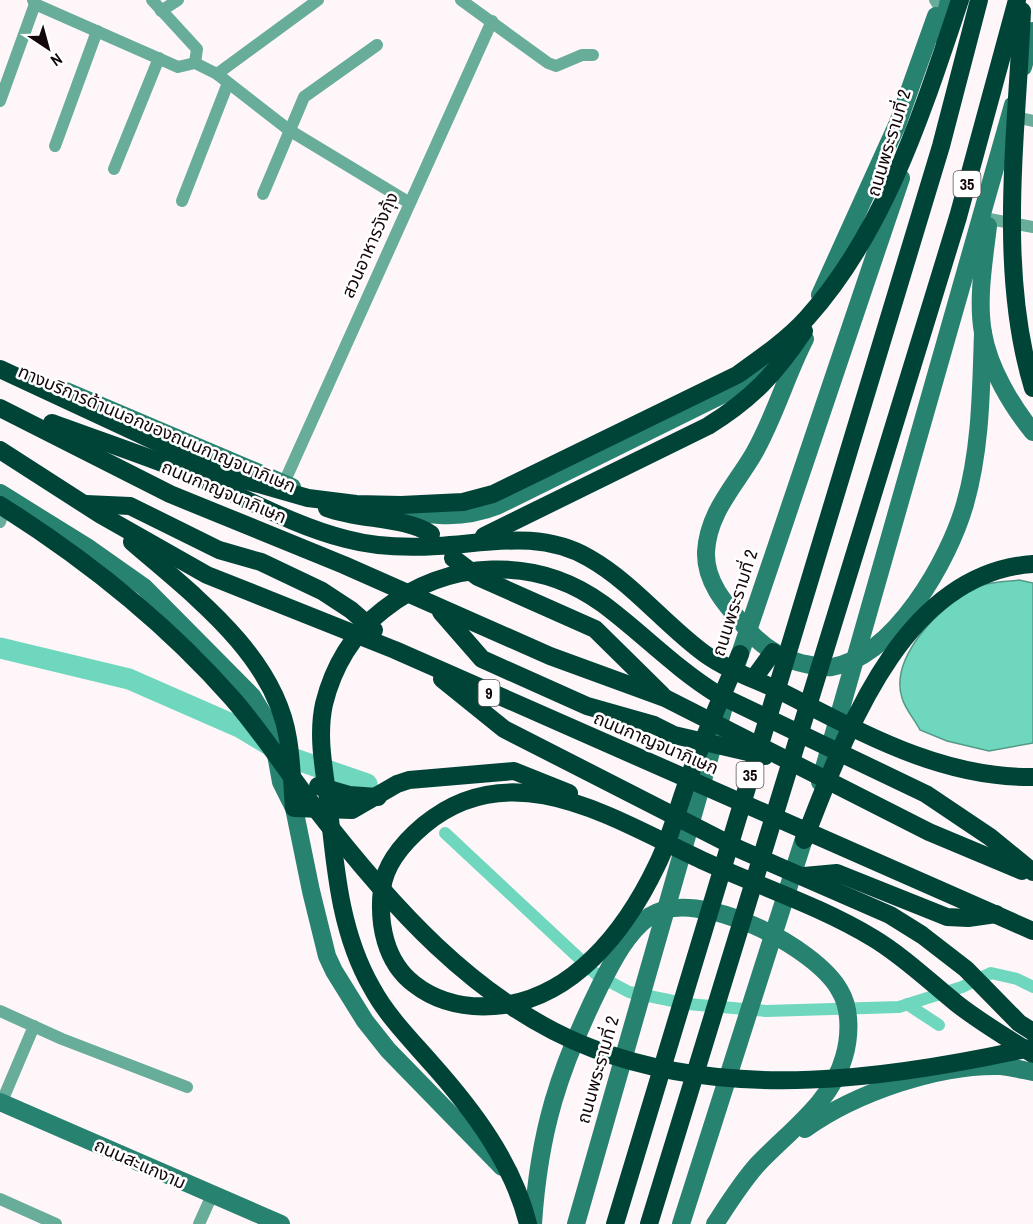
<svg xmlns="http://www.w3.org/2000/svg" width="1033" height="1224" viewBox="0 0 1033 1224" font-family="'Archivo Narrow','Noto Sans Thai',sans-serif">
	<style>
		.water { fill: #6ed7bd; stroke: #539988; stroke-width: 1.5 }
		.lines { fill: none; stroke-linecap: round; stroke-linejoin: round }
		.canal { stroke: #6ed7bd; stroke-width: 12 }
		.river { stroke: #6ed7bd; stroke-width: 21 }
		.street { stroke: #68ac9a; stroke-width: 12 }
		.secondary { stroke: #27826f; stroke-width: 18 }
		.highway { stroke: #004438; stroke-width: 18 }
		.labels { text-anchor: middle; stroke-width: 5; stroke-linejoin: round; paint-order: stroke }
		.shield { fill: #fff; stroke: #5a5155; stroke-width: 1.5 }
		.shield-label { font-size: 16px; font-weight: bold; fill: #14070c }
		.street-label { font-size: 18px; fill: #14070c; stroke: #fff }
	</style>
	<rect width="100%" height="100%" fill="#fef6f8"/>
	<!-- water -->
	<path class="water" d="M1019 580 1033 583V743L989 751 947 741 920 730C915 720 905 709 902 698 889 657 941 605 974 588 986 582 1005 582 1019 580Z"/>
	<g class="lines">
		<!-- canal -->
		<g class="canal">
			<polyline points="445,833 597,975 629,992 688,1004 766,1011 899,1007 962,987 991,973 1017,979 1033,987"/>
			<polyline points="907,1004 939,1025"/>
		</g>
		<!-- river -->
		<polyline class="river" points="0,648 129,679 241,728 289,757 367,784"/>
		<!-- street -->
		<g class="street">
			<polyline points="33,0 35,4 178,67 195,63 217,74 289,130 408,202"/>
			<polyline points="152,0 197,49 195,63"/>
			<polyline points="461,0 548,63 556,66 582,55 593,55"/>
			<polyline points="935,0 939,6"/>
			<polyline points="161,11 178,0"/>
			<polyline points="217,74 318,0"/>
			<polyline points="0,101 35,4"/>
			<polyline points="1011,116 1033,121"/>
			<polyline points="55,146 97,31"/>
			<polyline points="114,169 159,58"/>
			<polyline points="263,194 304,97 377,45"/>
			<polyline points="182,201 228,83"/>
			<polyline points="989,219 1033,227"/>
			<polyline points="283,485 492,21"/>
			<polyline points="0,522 7,502"/>
			<polyline points="0,1011 62,1039 187,1087"/>
			<polyline points="0,1106 34,1026"/>
			<polyline points="0,1199 56,1224"/>
			<polyline points="199,1224 212,1195"/>
		</g>
		<!-- secondary -->
		<g class="secondary">
			<polyline points="941,36 949,0"/>
			<polyline points="1023,67 1033,31"/>
			<path d="M988 226C984 260 977 299 983 333 989 368 1011 405 1033 432"/>
			<polyline points="820,295 897,125 936,16"/>
			<path d="M805 339C786 376 774 419 753 455 734 487 708 513 706 552 705 584 728 607 748 630 762 646 780 658 801 663 811 665 822 668 832 667 895 656 949 560 965 504 981 448 981 390 983 333"/>
			<polyline points="66,391 292,487"/>
			<polyline points="0,493 90,549 144,587 252,696 266,719 273,738 281,782 294,808 311,891 327,956 334,971 365,1021 388,1050 502,1167"/>
			<path d="M395 510C431 515 462 520 497 506L736 388 757 374 784 347"/>
			<polyline points="735,669 901,178"/>
			<polyline points="820,782 1013,105"/>
			<polyline points="0,1102 281,1224"/>
			<path d="M805 1129C855 1093 939 1064 1001 1066 1011 1067 1023 1070 1033 1072"/>
			<path d="M533 1224C539 1131 559 1069 600 986 612 962 627 932 650 916 696 885 817 947 840 991 851 1009 850 1037 844 1057 832 1102 788 1132 757 1165 741 1183 728 1204 715 1224"/>
			<polyline points="576,1224 723,710"/>
			<polyline points="681,1224 808,826"/>
		</g>
		<!-- highway -->
		<g class="highway">
			<path d="M1022 11C1017 133 997 270 1033 388"/>
			<path d="M0 369 230 476 308 498 356 504 401 505 463 502 493 494 737 375C761 358 787 340 807 318 886 230 923 110 960 0"/>
			<polyline points="0,408 170,494 344,565 550,656 665,698 929,832 1022,871"/>
			<path d="M52 423C95 439 140 454 183 471 237 493 290 525 346 539 376 547 407 548 437 546 489 543 541 530 589 558 633 583 665 625 705 654 727 670 757 680 782 692 863 733 940 778 1033 777"/>
			<polyline points="0,450 101,515 207,575 395,650 1033,931"/>
			<polyline points="86,504 130,506 219,550 261,562 322,591 351,610 374,630"/>
			<path d="M0 505C84 558 166 623 232 698 261 731 285 769 312 804 386 900 476 1005 594 1049 732 1101 889 1079 1030 1048"/>
			<path d="M327 508C358 520 407 517 431 534"/>
			<path d="M484 536 708 426C752 399 776 373 804 331"/>
			<path d="M132 542C192 594 275 655 288 739 292 762 292 785 294 808L352 810 397 784 409 780 514 771 569 793"/>
			<polyline points="453,558 478,577 595,629 662,695"/>
			<polyline points="441,612 482,659 587,706 654,725 674,735 765,756"/>
			<path d="M740 654C723 693 706 732 691 772 679 802 672 835 657 865 626 930 572 1001 494 1006 465 1008 437 1002 414 984 385 962 378 923 382 889 385 863 405 841 424 825 514 750 618 822 706 862 761 887 820 906 873 938 903 956 929 981 956 1003 980 1022 1007 1038 1033 1054"/>
			<polyline points="754,678 773,652"/>
			<polyline points="442,679 504,729 739,849 890,915 922,935 966,969 1019,1023 1033,1032"/>
			<polyline points="318,786 349,795 378,797"/>
			<path d="M804 840C845 736 901 573 1033 564"/>
			<polyline points="804,876 837,873 947,917 968,918 996,914"/>
			<path d="M528 1224C513 1163 473 1110 432 1064 411 1040 387 1016 372 988 339 931 335 864 328 800 324 768 317 736 324 704 333 667 353 633 383 610 447 559 536 555 603 604 642 633 675 668 717 694L926 794 990 837 1033 872"/>
			<polyline points="615,1224 941,146 979,0"/>
			<polyline points="649,1224 958,217 1017,0"/>
		</g>
	</g>
	<g class="labels">
		<!-- shield labels -->
		<g class="shield">
			<rect x="953.5" y="171" width="27" height="26" rx="4.5"/>
			<rect x="478.5" y="680" width="21" height="26" rx="4.5"/>
			<rect x="736.5" y="762" width="27" height="26" rx="4.5"/>
		</g>
		<g class="shield-label">
			<text x="967" y="190">35</text>
			<text x="489" y="699">9</text>
			<text x="750" y="781">35</text>
		</g>
		<!-- street labels -->
		<g class="street-label">
			<text transform="translate(889 143) rotate(-73)" y="6">ถนนพระรามที่ 2</text>
			<text transform="translate(370 245) rotate(-66)" y="6">สวนอาหารวังกุ้ง</text>
			<text transform="translate(157 429) rotate(23)" y="6">ทางบริการด้านนอกของถนนกาญจนาภิเษก</text>
			<text transform="translate(224 492) rotate(23)" y="6">ถนนกาญจนาภิเษก</text>
			<text transform="translate(735 603) rotate(-72)" y="6">ถนนพระรามที่ 2</text>
			<text transform="translate(656 743) rotate(23)" y="6">ถนนกาญจนาภิเษก</text>
			<text transform="translate(598 1070) rotate(-74)" y="6">ถนนพระรามที่ 2</text>
			<text transform="translate(140 1164) rotate(24)" y="6">ถนนสะแกงาม</text>
		</g>
	</g>
	<!-- north arrow -->
	<g transform="translate(48 48) rotate(144)" stroke="#ffffff" stroke-width="4.5" paint-order="stroke">
	<path d="M0-4.5L10 22L0 15L-10 22Z" fill="#14070c"/>
	<text y="-9" font-size="16" font-weight="bold" text-anchor="middle" fill="#14070c">N</text>
	</g>
</svg>
